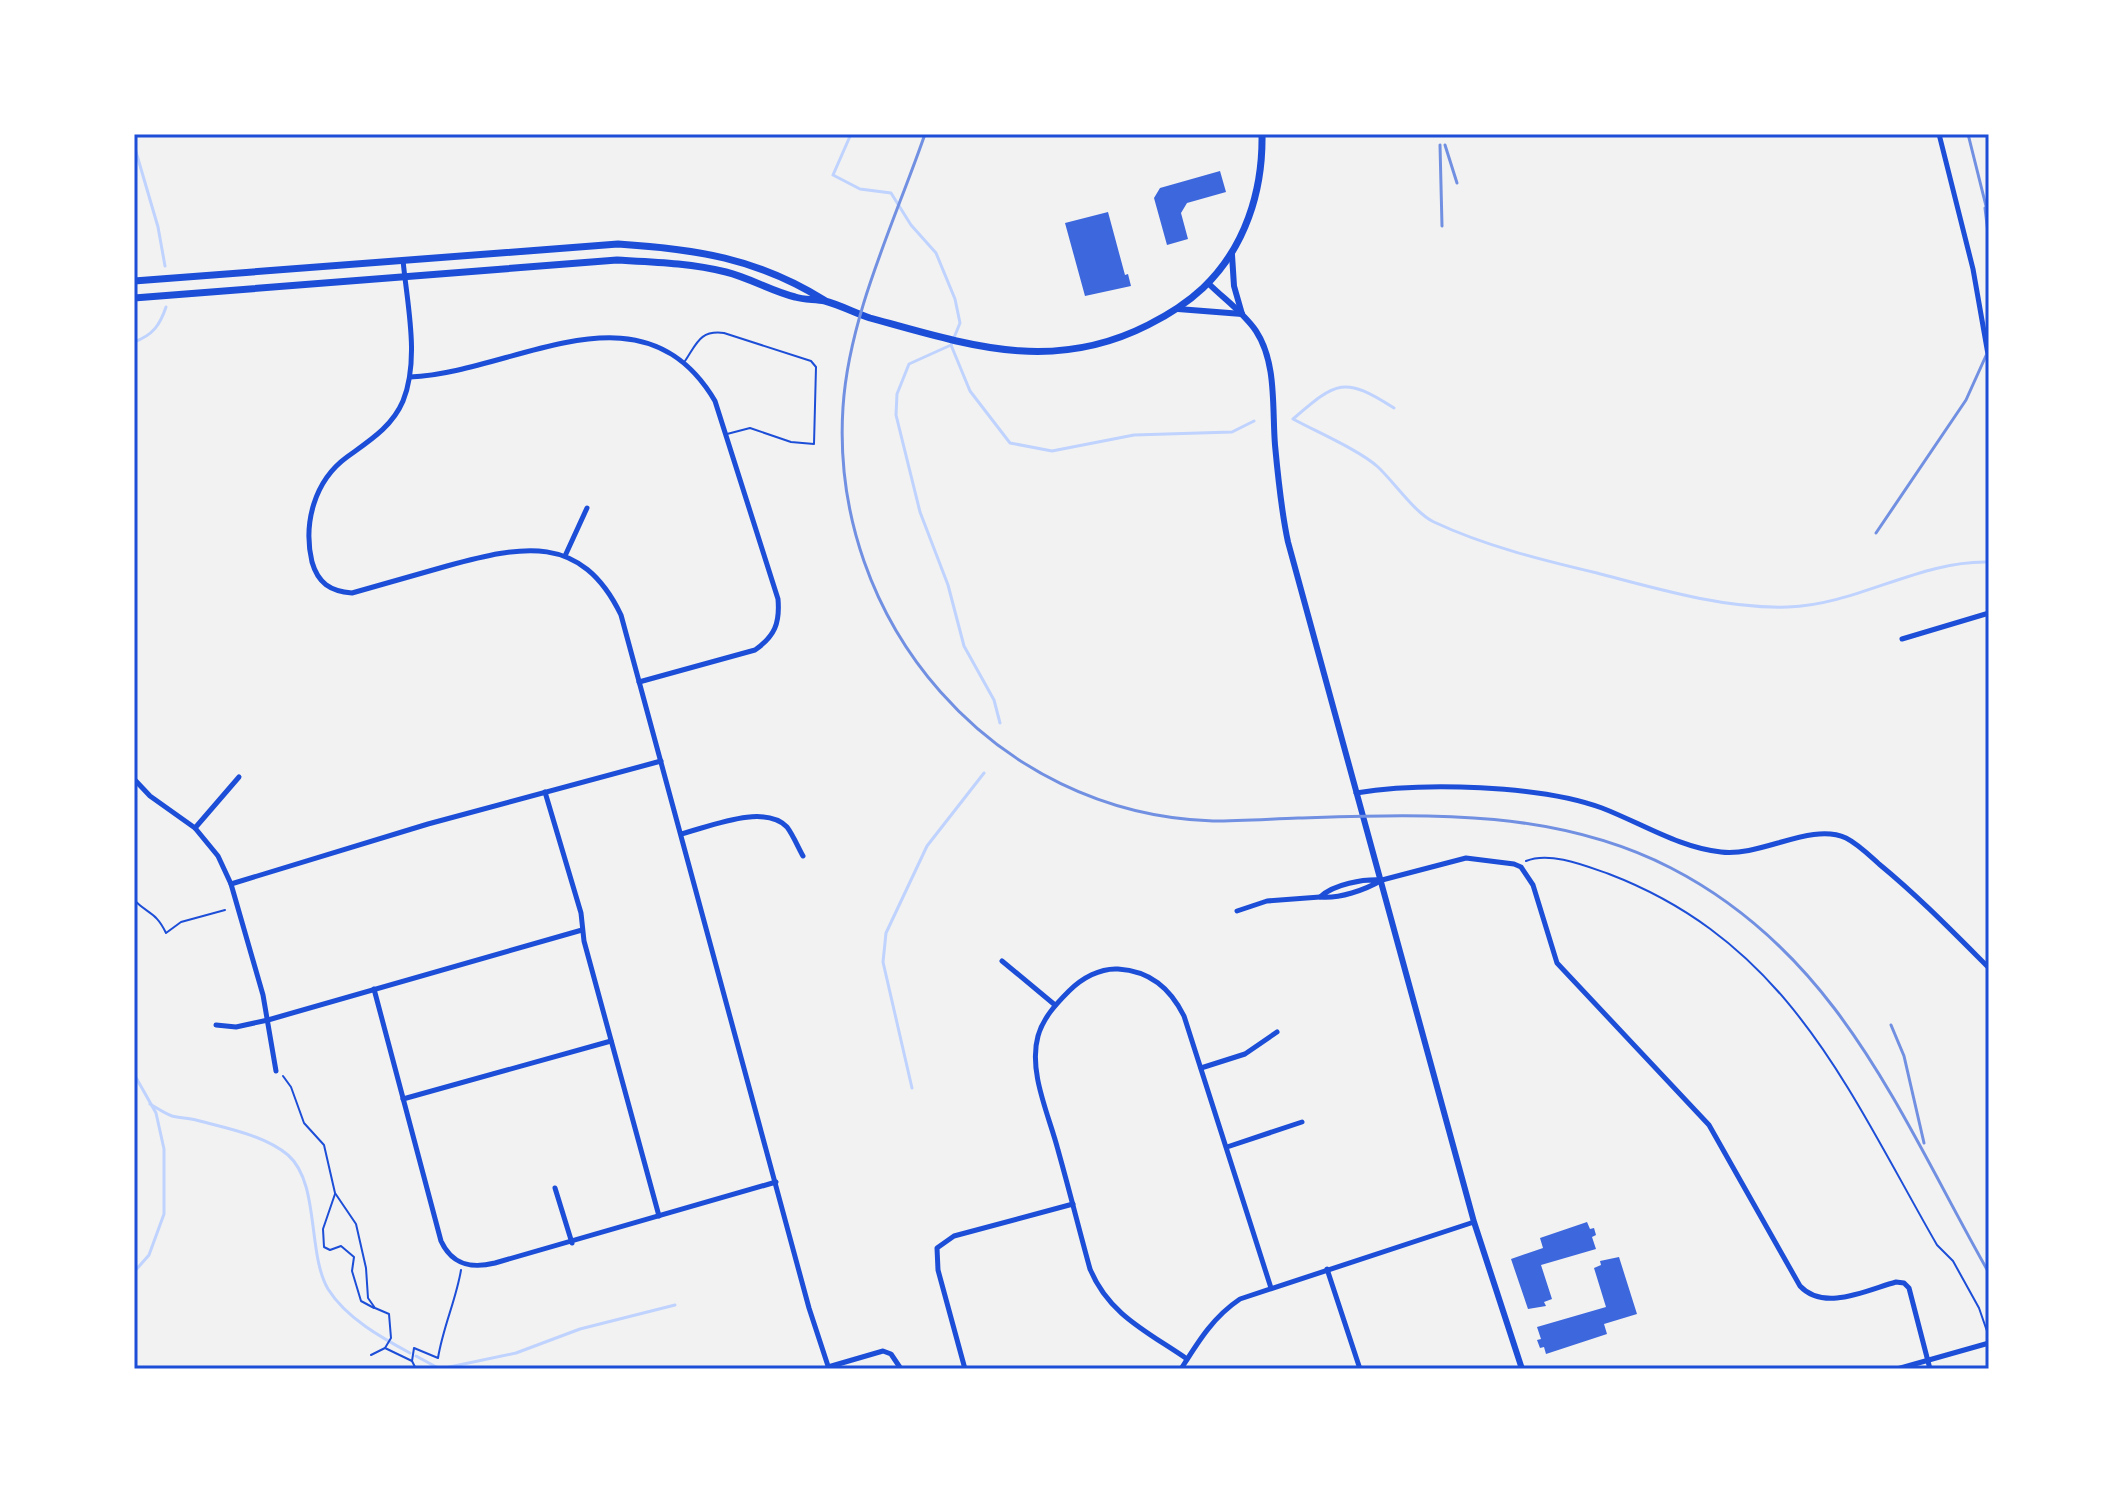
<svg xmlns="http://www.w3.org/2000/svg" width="2123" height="1503" viewBox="0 0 2123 1503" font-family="'Space Grotesk',sans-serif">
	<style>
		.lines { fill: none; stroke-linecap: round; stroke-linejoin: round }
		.stream { stroke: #bfd3fe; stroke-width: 3 }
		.building { fill: #3d67dc }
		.path { stroke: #1d4ed8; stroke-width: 2 }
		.service { stroke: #1d4ed8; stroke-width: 2 }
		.minor { stroke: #1d4ed8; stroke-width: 5 }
		.tertiary { stroke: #1d4ed8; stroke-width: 6 }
		.secondary { stroke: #1d4ed8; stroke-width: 7 }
		.rail { stroke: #7290e2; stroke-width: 3 }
		.neatline { fill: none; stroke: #1d4ed8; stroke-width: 3 }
	</style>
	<rect width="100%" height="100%" fill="#f2f2f2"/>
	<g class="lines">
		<!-- stream -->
		<g class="stream">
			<polyline points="851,134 833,175 860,189 891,193 911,225 936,253 955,299 960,323 951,345 970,391 1010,443 1052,451 1134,435 1232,432 1254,421"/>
			<polyline points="134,145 158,227 165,266"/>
			<path d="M134 342C153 335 160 325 166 307"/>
			<polyline points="951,345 909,364 897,394 896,415 920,512 948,585 964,646 994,700 1000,723"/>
			<path d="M1394 408C1344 376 1337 381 1293 419 1317 432 1359 450 1378 467 1394 482 1415 513 1434 522 1485 546 1542 560 1597 573 1657 589 1726 609 1788 607 1857 605 1920 560 1989 562"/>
			<polyline points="134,1074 156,1113 164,1149 164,1214 149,1255 134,1272"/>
			<polyline points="912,1088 883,962 886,933 927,846 984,773"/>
			<path d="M150 1104C157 1108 164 1113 172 1116 179 1118 188 1118 196 1120 226 1128 264 1135 288 1155 320 1183 307 1253 328 1289 346 1318 382 1338 410 1353"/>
			<polyline points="416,1356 440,1369 516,1353 580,1329 675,1305"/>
		</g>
	</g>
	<!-- building -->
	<g class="building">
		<polygon points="1220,171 1226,192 1187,203 1181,213 1188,239 1167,245 1154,198 1160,188"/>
		<polygon points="1108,212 1125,275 1128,274 1131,286 1085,296 1065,223"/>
		<polygon points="1587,1222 1590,1229 1594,1228 1596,1235 1592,1237 1596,1249 1541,1265 1552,1299 1544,1302 1546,1306 1528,1309 1511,1259 1543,1248 1540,1238"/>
		<polygon points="1619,1257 1637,1314 1604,1324 1607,1334 1546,1354 1544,1347 1540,1348 1537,1340 1541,1339 1537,1327 1606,1307 1594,1268 1601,1265 1600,1261"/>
	</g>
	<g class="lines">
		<!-- path -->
		<g class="path">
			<path d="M1526 861C1550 851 1586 866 1609 874 1789 943 1848 1090 1937 1245L1953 1261 1979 1308 1988 1334"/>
			<path d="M134 900C149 915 156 912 166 933L181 922 225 910"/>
			<polyline points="283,1076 291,1087 304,1123 324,1145 335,1193 356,1224 366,1268 368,1298 375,1308 389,1314 391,1338 385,1348"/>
			<polyline points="335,1194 323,1229 324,1247 330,1250 341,1246 354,1257 352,1271 361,1301 374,1308"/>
			<polyline points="371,1355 385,1348 412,1361 416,1369"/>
			<path d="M412 1361 414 1348 438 1358C443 1327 456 1300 461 1270"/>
		</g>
		<!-- service -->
		<path class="service" d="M685 361C697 343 700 330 724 333L811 361 816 367 814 444 791 442 750 428 727 434"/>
		<!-- minor -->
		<g class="minor">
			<polyline points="1939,134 1973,269 1989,360"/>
			<path d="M403 260C407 304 420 359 403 401 392 427 369 441 347 457 314 481 303 524 312 562 318 583 330 591 352 593 383 584 415 575 447 566 521 546 581 532 621 615L809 1308 829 1369"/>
			<path d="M410 377C514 373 642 277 715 401L778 599C780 623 775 636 755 650L639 682"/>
			<polyline points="565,556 587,508"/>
			<polyline points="1902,639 1989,613"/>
			<polyline points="134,779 150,796 195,828 218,856 231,884 263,995 276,1071"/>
			<polyline points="545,792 581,913 584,941 659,1216"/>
			<path d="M1356 793C1422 782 1540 785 1602 808 1641 823 1680 848 1721 852 1761 857 1811 822 1846 838 1858 844 1869 855 1879 864 1918 896 1953 932 1989 968"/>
			<polyline points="195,828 239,777"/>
			<path d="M681 834C709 827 764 803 787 827 793 835 798 847 803 856"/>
			<path d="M1382 880C1365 890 1339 899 1320 897 1334 884 1363 879 1382 880L1466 858 1514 864 1521 867 1533 885 1557 963 1709 1125 1800 1286C1824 1312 1867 1290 1896 1282L1904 1283 1909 1288 1930 1369"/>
			<polyline points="231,884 428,824 661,761"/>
			<polyline points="1237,911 1267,901 1320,897"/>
			<polyline points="1002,961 1055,1005"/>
			<path d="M374 989 441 1241C452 1265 471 1269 495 1263L776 1182"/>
			<polyline points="216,1025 236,1027 268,1020 582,930"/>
			<polyline points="1201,1068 1245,1054 1277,1032"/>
			<polyline points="403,1099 611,1041"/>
			<polyline points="1227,1147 1302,1122"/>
			<polyline points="555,1188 572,1243"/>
			<polyline points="1327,1269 1360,1369"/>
			<path d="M1187 1359C1148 1332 1109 1315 1090 1269 1079 1229 1069 1189 1058 1150 1049 1115 1028 1072 1038 1036 1043 1018 1056 1004 1069 991 1082 978 1100 968 1118 969 1150 971 1170 988 1184 1016L1271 1288"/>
			<polyline points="828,1367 883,1351 891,1354 901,1369"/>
			<polyline points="965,1369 938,1270 937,1248 954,1236 1073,1204"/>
			<path d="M1181 1369C1198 1342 1213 1317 1240 1299L1474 1222"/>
			<polyline points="1897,1369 1989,1343"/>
		</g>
		<!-- tertiary -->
		<g class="tertiary">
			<polyline points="1232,255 1234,286 1242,314"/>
			<path d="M1208 283C1224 299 1243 312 1256 331 1277 363 1272 408 1275 445 1278 477 1281 510 1288 542L1474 1222 1522 1369"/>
			<polyline points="1178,309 1242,314"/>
		</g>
		<!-- secondary -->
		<g class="secondary">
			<path d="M134 281 618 244C695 249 757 258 824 300"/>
			<path d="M134 298 617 260C654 262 691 263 726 272 750 278 771 291 795 297 804 300 815 299 825 301 840 305 855 313 870 318 968 345 1052 374 1148 325 1168 315 1186 304 1203 288 1245 248 1263 191 1262 134"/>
		</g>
		<!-- rail -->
		<g class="rail">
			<path d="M925 134C895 221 849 315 843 407 829 622 994 814 1213 821 1241 821 1270 819 1298 818 1426 814 1554 808 1671 868 1840 955 1901 1118 1989 1273"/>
			<polyline points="1968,134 1989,218"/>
			<polyline points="1440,145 1442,226"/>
			<polyline points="1445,145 1457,183"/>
			<polyline points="1985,208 1989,241"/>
			<polyline points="1876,533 1966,400 1989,349"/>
			<polyline points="1891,1025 1904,1056 1924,1143"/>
		</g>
	</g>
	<!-- border -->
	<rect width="2123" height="1503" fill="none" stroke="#ffffff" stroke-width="272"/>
	<rect x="136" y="136" width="1851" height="1231" class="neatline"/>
</svg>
